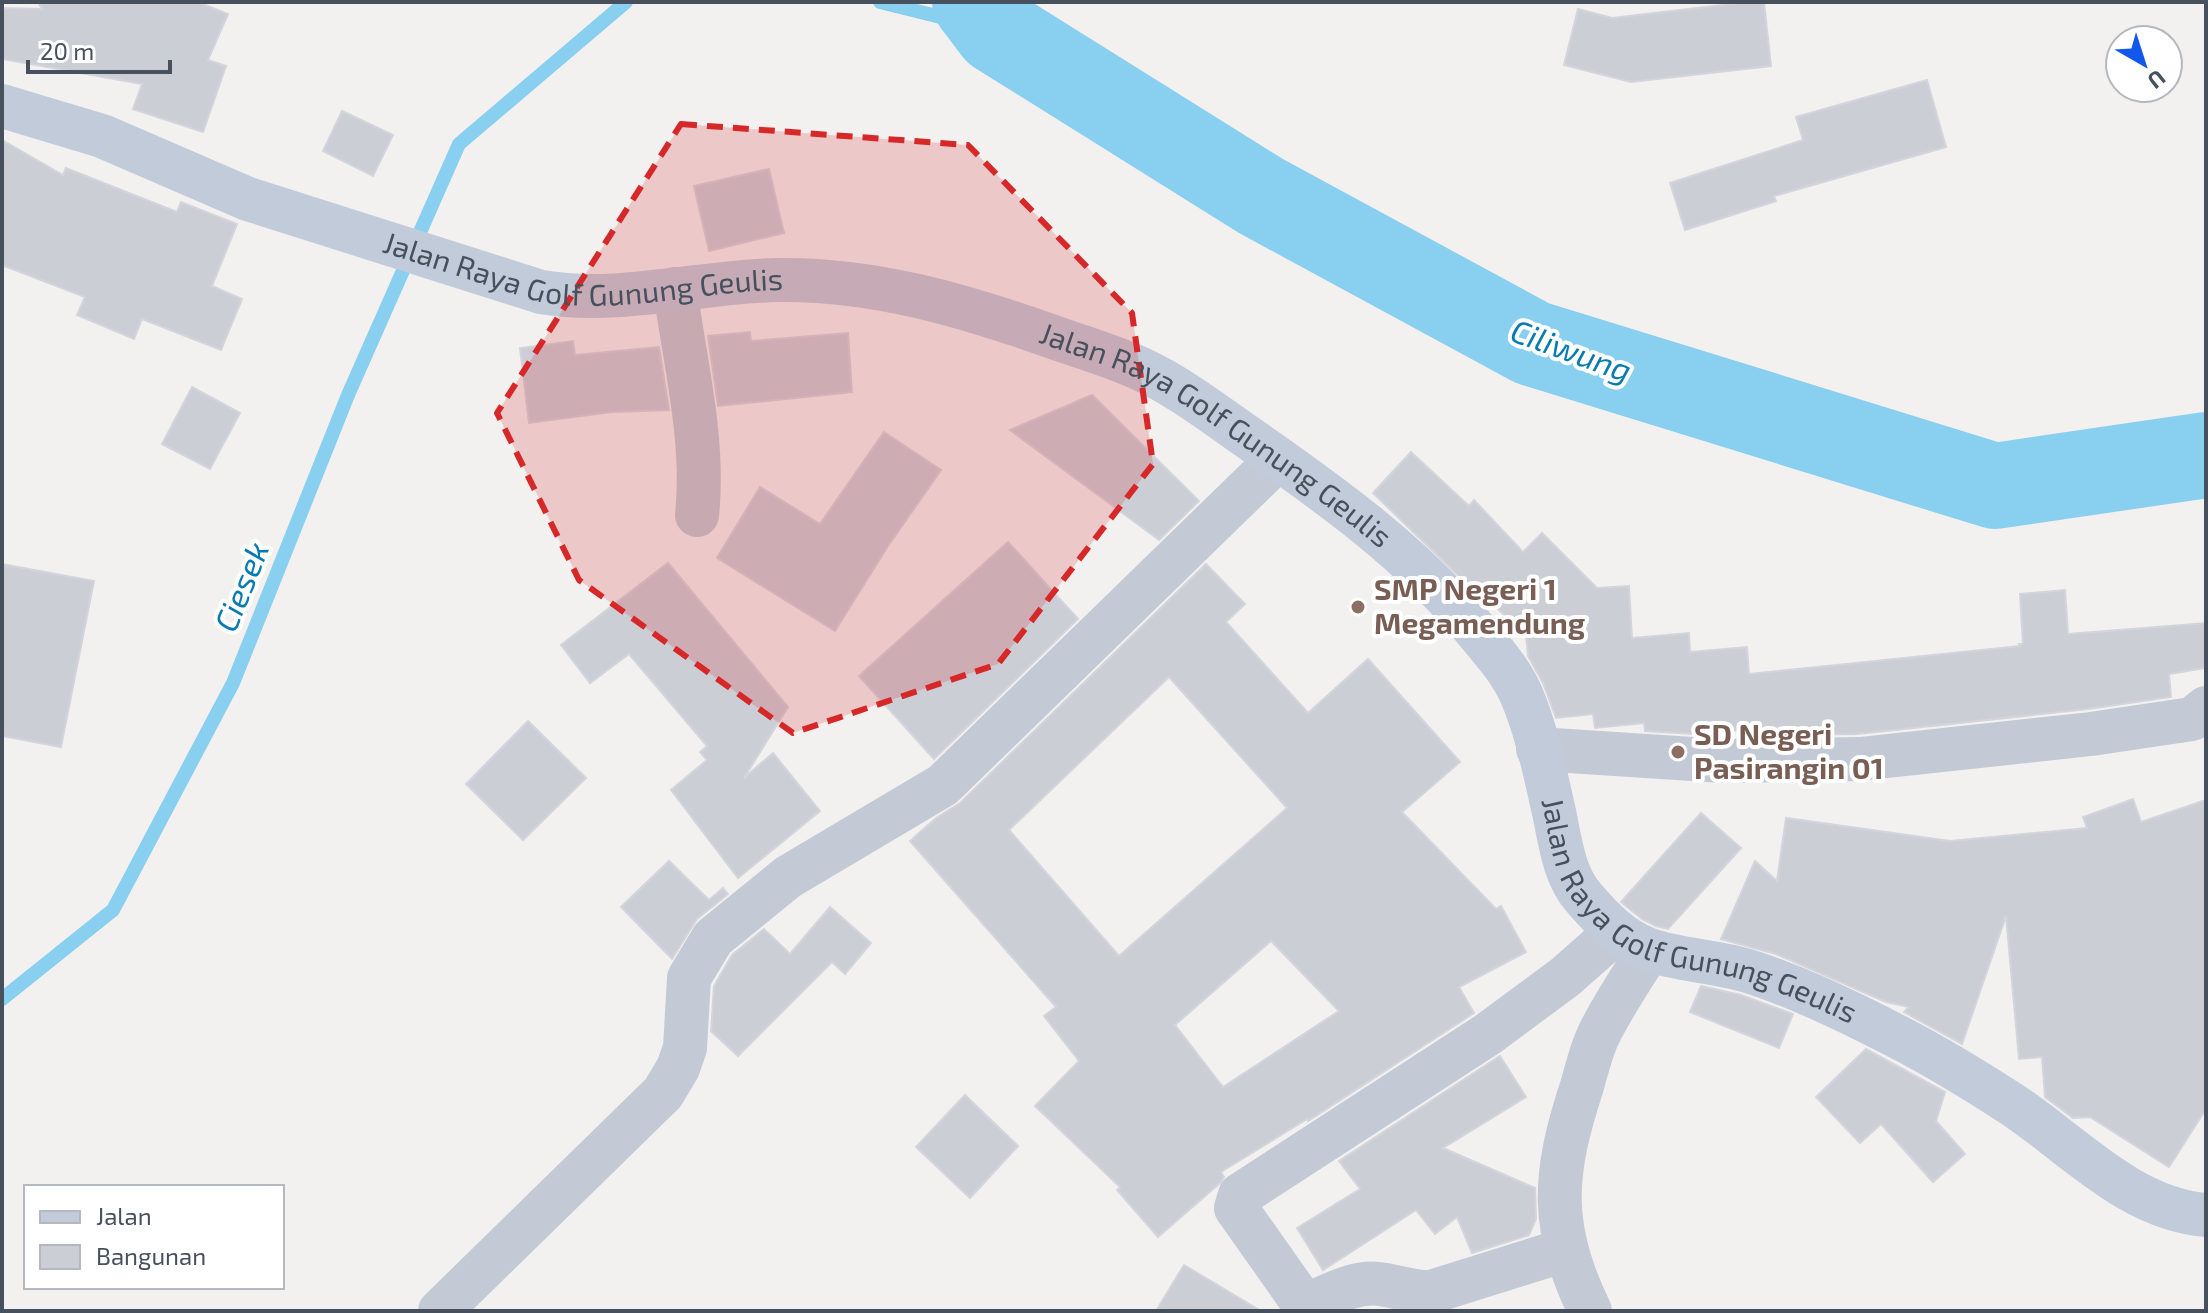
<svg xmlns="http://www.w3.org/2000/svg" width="2208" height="1313" viewBox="0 0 2208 1313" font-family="'Exo 2',sans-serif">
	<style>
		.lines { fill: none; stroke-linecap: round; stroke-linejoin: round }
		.stream { stroke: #89cff0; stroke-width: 14 }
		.river { stroke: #89cff0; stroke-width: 86 }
		.building { fill: #ccced6; stroke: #d4d5dc; stroke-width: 2; fill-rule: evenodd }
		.street { stroke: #c3cad5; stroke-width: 44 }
		.secondary { stroke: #c2cbd9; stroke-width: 44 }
		.marked { fill: #d62828; fill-opacity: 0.2; stroke: #d62828; stroke-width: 6; stroke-dasharray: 16 10; stroke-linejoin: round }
		.education-dot { fill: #8d6e63; stroke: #fff; stroke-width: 3 }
		.labels { text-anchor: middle; stroke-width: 8; stroke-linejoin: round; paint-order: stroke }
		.street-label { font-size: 30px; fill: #47515e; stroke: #fff }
		.education-label { font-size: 30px; font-weight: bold; fill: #785e54; stroke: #fff; text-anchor: start }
		.water-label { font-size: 32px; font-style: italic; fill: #067bb2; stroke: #fff }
	</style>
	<rect width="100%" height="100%" fill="#f3f0f0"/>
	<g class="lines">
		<!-- stream -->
		<g class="stream">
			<polyline points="880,2 997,31"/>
			<polyline points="2,999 113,910 233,683 348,395 459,144 626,2"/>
		</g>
		<!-- river -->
		<polyline class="river" points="975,2 997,31 1261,196 1532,343 1995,486 2206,455"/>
	</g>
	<!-- building -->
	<g class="building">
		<polygon points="38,2 198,2 228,14 208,60 226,66 203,132 133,109 142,84 2,59 2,8 42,9"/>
		<polygon points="1748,2 1764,2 1771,66 1631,82 1564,65 1578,9 1612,18"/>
		<polygon points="1927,80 1946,147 1774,196 1776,201 1685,230 1670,183 1803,140 1796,117"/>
		<polygon points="342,111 393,135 373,176 323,151"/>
		<polygon points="2,140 63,175 66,168 177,212 181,202 237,224 212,286 242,299 221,350 142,319 134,339 77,315 85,297 2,265"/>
		<polygon points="769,169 784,233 709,251 694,186"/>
		<polygon points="750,332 751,341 848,333 852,392 718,406 708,336"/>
		<polygon points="573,341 575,355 659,347 669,410 612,412 529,423 520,348"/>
		<polygon points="192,387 240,413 210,469 162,444"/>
		<polygon points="1092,395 1199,501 1159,540 1010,430"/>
		<polygon points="884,432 941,470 888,546 835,631 717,558 760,487 820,524"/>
		<polygon points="1411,452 1469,506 1474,500 1523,552 1542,533 1597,588 1629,586 1632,638 1689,633 1690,652 1747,647 1749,674 2020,646 2019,644 2023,644 2020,594 2065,590 2068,634 2206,623 2206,668 2169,674 2171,697 2088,709 1858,734 1772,735 1779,727 1695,734 1645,731 1644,723 1595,728 1593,714 1556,718 1543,683 1528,656 1526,636 1475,587 1472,589 1373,493"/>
		<polygon points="1008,542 1078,619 934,759 859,676"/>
		<polygon points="668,563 788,707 744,778 773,753 820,811 738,878 671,790 707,760 700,752 707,746 629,654 590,683 561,645"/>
		<polygon points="2,564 94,581 61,747 2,736"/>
		<path d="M1206 564 1245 604 1226 622 1308 713 1368 659 1460 762 1402 812 1496 909 1501 906 1526 952 1459 987 1474 1013 1308 1121 1307 1119 1221 1172 1224 1177 1220 1183 1158 1237 1117 1190 1120 1187 1035 1106 1079 1061 1044 1016 1056 1007 910 841 936 818 960 803ZM1169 677 1287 808 1119 956 1009 830ZM1271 941 1339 1011 1223 1087 1175 1025Z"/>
		<polygon points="528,721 586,778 523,840 466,784"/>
		<polygon points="2133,799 2141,822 2206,800 2206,1109 2169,1167 2090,1117 2073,1118 2045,1097 2042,1057 2019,1059 2006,916 1962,1044 1904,1012 1909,1007 1886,1002 1776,954 1721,939 1755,861 1777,881 1786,818 1950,841 2087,828 2083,817"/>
		<polygon points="1701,813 1741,848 1668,929 1656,926 1642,919 1621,902"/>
		<polygon points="669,861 709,900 723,888 728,894 697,919 672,959 621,907"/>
		<polygon points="830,907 871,943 845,974 832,962 738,1056 711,1031 714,986 732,955 764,929 790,954"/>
		<polygon points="1701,986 1741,995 1793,1014 1779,1048 1690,1012"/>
		<polygon points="1866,1049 1945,1092 1936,1121 1965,1154 1933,1182 1881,1124 1860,1143 1816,1097"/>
		<polygon points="1500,1056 1526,1097 1443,1148 1535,1188 1536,1219 1529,1235 1472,1253 1457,1217 1435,1234 1416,1210 1323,1270 1297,1228 1360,1189 1339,1161"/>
		<polygon points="965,1095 1018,1146 970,1198 916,1147"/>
		<polygon points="1184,1265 1261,1311 1156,1311"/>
	</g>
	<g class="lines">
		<!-- street -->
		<g class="street">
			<path d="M675 289C685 363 705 441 697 515"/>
			<polyline points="1538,749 1723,761 1860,759 2091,734 2192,719 2206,708"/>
			<polyline points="1305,1306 1236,1208 1240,1195 1488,1034 1565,977 1616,932"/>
			<polyline points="440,1311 663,1093 678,1068 685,1048 689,978 713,938 788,877 943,785 1278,459"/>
			<path d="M1302 1311 1305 1306C1329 1296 1353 1281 1379 1284 1397 1286 1413 1293 1431 1292L1565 1250"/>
			<path d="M1590 1311C1549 1227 1553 1174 1582 1086 1587 1069 1591 1050 1599 1034 1613 1005 1632 978 1649 950"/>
		</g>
		<!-- secondary -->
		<path class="secondary" id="s1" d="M2 106 102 136 248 199 541 292C620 305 697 282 776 280 873 278 966 306 1056 338 1084 348 1115 357 1143 370 1179 387 1213 413 1246 436 1328 493 1409 551 1473 627 1491 649 1509 668 1521 694 1537 731 1545 773 1554 812 1560 841 1564 876 1584 898 1602 919 1621 939 1647 949 1676 960 1716 961 1748 971 1799 987 1850 1012 1898 1037 1937 1057 1976 1081 2013 1105 2073 1145 2130 1209 2206 1215"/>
	</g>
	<!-- marked area -->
	<path class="marked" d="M681 124 968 145 1132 313 1153 464 998 664 793 733 579 580 497 413Z"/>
	<!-- markers -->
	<g class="education-dot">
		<circle cx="1358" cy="607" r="8"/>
		<circle cx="1678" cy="752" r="8"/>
	</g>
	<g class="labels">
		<!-- street labels -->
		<g class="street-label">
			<text dy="10" stroke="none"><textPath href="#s1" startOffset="610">Jalan Raya Golf Gunung Geulis</textPath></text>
			<text dy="10" stroke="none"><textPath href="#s1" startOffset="1282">Jalan Raya Golf Gunung Geulis</textPath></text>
			<text dy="10" stroke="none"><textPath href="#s1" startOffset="2002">Jalan Raya Golf Gunung Geulis</textPath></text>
		</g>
		<!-- education labels -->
		<g class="education-label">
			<text x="1374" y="600">SMP Negeri 1<tspan x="1374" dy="34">Megamendung</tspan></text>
			<text x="1694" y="745">SD Negeri<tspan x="1694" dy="34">Pasirangin 01</tspan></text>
		</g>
		<!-- water labels -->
		<g class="water-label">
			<text transform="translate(1571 351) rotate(20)" y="11">Ciliwung</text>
			<text transform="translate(242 587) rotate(-68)" y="11">Ciesek</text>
		</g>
	</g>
	<!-- border -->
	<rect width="2208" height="1313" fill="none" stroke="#47515e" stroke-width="8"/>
	<!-- legend -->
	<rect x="24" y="1185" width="260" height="104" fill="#ffffff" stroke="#b5b9bf" stroke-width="2"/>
	<rect x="40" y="1211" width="40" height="12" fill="#c2cbd9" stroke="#b5b9bf" stroke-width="2"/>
	<text x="96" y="1225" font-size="24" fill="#47515e">Jalan</text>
	<rect x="40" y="1245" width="40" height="24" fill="#ccced6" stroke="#b5b9bf" stroke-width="2"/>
	<text x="96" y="1265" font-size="24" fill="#47515e">Bangunan</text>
	<!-- north arrow -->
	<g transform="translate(2144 64) rotate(141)"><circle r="38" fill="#ffffff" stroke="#b5b9bf" stroke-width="2"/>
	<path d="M0-6L14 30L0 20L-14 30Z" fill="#1258eb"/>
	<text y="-12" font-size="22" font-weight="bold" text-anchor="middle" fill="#47515e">U</text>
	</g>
	<!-- scale -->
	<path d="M28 60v12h142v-12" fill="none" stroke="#47515e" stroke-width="4"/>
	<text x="40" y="60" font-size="24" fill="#47515e" stroke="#ffffff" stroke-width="6" paint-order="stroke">20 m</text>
</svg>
